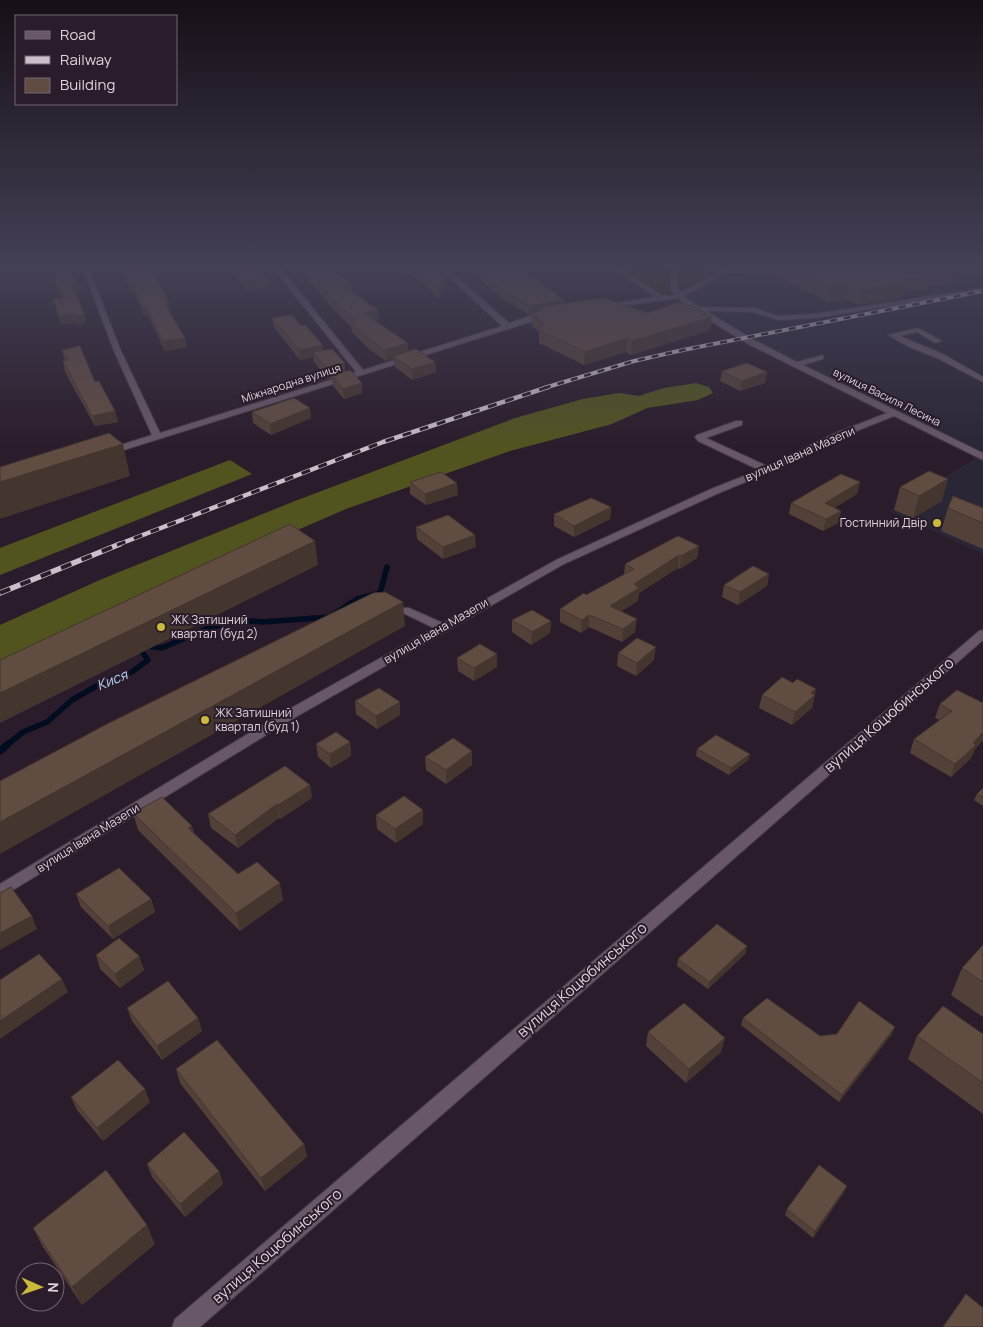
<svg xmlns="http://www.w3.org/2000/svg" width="983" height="1327" viewBox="0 0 983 1327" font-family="Manrope,sans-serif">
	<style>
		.industrial { fill: #2a2636 }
		.green { fill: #2f3000 }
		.forest { fill: #525420 }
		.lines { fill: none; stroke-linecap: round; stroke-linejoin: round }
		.stream-far1 { stroke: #000c1f; stroke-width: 5.5 }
		.stream { stroke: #000c1f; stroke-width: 7 }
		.minor-casing { stroke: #433843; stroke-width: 2 }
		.minor { fill: #675767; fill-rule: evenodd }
		.rail-far2-casing { stroke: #cabfca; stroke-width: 4 }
		.rail-far1-casing { stroke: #cabfca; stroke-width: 4.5 }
		.rail-casing { stroke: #cabfca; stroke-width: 5.5 }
		.rail-far2 { stroke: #2a1c2a; stroke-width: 2.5; stroke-dasharray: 7; stroke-linecap: butt }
		.rail-far1 { stroke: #2a1c2a; stroke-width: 3; stroke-dasharray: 9; stroke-linecap: butt }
		.rail { stroke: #2a1c2a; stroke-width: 4; stroke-dasharray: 11; stroke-linecap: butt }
		.wall { fill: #534139 }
		.shaded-wall { fill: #44352e }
		.building { fill: #614c42; stroke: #44352e }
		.poi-dot { fill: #cbba39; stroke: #2a1c2a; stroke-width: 2 }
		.labels { text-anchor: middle; stroke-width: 4; stroke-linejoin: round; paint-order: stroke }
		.far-street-label { font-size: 11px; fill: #dfd5df; stroke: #2a1c2a }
		.street-label { font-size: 12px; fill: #dfd5df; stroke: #2a1c2a }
		.poi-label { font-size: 12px; fill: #dfd5df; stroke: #2a1c2a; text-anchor: start }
		.water-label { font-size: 14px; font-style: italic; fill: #b2d6f8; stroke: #2a1c2a }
		.near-street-label { font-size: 15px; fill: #dfd5df; stroke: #2a1c2a }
	</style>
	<rect width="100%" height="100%" fill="#2a1c2a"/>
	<!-- industrial -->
	<polygon class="industrial" points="764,264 983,264 983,554 889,511 981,455 749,337 680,297 691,288 727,271 749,269 746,267"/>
	<!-- green -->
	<g class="green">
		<path d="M616 264H669C662 277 663 283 668 296H664Z"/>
		<path d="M683 264C694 264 709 261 713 273L704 279 679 286V272Z"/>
	</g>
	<!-- forest -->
	<g class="forest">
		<polygon points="696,383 709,387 713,393 698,400 647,408 612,424 510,451 346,509 263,545 0,674 0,625 102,579 295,501 515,418 583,399 619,393 639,396 664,388"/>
		<polygon points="230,460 252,474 0,575 0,548"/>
	</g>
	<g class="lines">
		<!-- stream-far1 -->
		<g class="stream-far1">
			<polyline points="146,646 162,648 208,628 239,620 263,622 330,617 357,599 380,593 387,567"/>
			<polyline points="7,745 23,732 47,722 72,700 107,680 132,672 148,660 138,646"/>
		</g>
		<!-- stream -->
		<polyline class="stream" points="0,751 8,744"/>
		<!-- minor casing -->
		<g class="minor-casing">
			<g id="minor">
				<path d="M81 264H87L121 351 160 433 356 372 270 264H277L363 370 502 326 435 264H442L509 323C520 320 542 308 553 315L108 455 103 452 105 450 152 435 114 351Z"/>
				<polygon points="607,264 615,264 663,296 675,295 671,290 671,270 675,264 681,264 677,270 677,289 680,292 714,275 713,264 719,264 721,269 750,270 750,272 748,273 721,273 719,277 684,296 699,307 754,308 778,316 815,314 983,288 983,292 815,318 777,320 753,312 706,311 754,340 797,362 823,355 823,359 803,365 983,453 983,460 894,416 844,436 770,472 719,493 564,564 294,718 0,898 0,884 284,712 434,628 403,613 385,611 383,609 385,607 409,608 443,623 556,560 711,489 759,470 698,441 695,437 697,435 736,421 742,421 742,425 706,438 767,466 838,432 887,413 748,344 686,306 679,298 601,309 600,307 604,305 655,297"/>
				<polygon points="918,328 942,341 935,343 917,332 900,336 943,354 983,377 983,382 937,358 909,347 888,335"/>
				<polygon points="983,630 983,640 200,1327 172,1327 175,1319 979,631"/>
			</g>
		</g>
		<!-- minor -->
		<use href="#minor" class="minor"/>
		<!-- rail-far2 casing -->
		<g class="rail-far2-casing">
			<polyline id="rail-far2" points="544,388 634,361 683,350 983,291"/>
		</g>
		<!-- rail-far1 casing -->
		<g class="rail-far1-casing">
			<polyline id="rail-far1" points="117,545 383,442 548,387"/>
		</g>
		<!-- rail casing -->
		<g class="rail-casing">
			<polyline id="rail" points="0,593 120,544"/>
		</g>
		<!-- rail-far2 -->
		<use href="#rail-far2" class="rail-far2"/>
		<!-- rail-far1 -->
		<use href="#rail-far1" class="rail-far1"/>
		<!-- rail -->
		<use href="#rail" class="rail"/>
	</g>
	<!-- wall -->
	<g class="wall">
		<polygon points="50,264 68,264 71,272 80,292 75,293 84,313 86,322 79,326 77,323 61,325 53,299 62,298 56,289 54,281 56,280"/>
		<polygon points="98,264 148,264 169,303 170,312 187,347 165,351 148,315 144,315 134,291 131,292 120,270 101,271"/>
		<polygon points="226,264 255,264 268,288 247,291"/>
		<polygon points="305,264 335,264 339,268 340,274 353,293 378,310 379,320 375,321 408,343 408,352 435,362 436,372 412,380 394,366 393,358 386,361 369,349 352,332 351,327 331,307 305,275 304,266"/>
		<polygon points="386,264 438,264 438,270 437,270 446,286 439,298 410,273 398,275"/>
		<polygon points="445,264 514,264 564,300 564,304 647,313 700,311 706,315 711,317 710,330 631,355 626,352 584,365 539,343 539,332 532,326 532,314 530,315 501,298 465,266 449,268"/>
		<polygon points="569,264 612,264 612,269 583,273"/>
		<polygon points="759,264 983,264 955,277 953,282 903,294 902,297 860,305 846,299 828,302 758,266"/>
		<polygon points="272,318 301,326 324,350 345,371 362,393 344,399 333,386 332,378 328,379 314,362 313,357 300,360 274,327"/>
		<polygon points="62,350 95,382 115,411 118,422 95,426 65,372 63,361 65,361"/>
		<polygon points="722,371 767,372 765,383 740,391 720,381"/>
		<polygon points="252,412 311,418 271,435 253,423"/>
		<polygon points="410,482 458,495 426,505 410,494"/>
		<polygon points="860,482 857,494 834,508 841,511 838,523 823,531 789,514 791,503"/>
		<polygon points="900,487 942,501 913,518 894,510"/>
		<polygon points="611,507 610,519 574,537 554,526 554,514"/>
		<polygon points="948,508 983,508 983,549 941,531"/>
		<polygon points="416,527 476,547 443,559 417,539"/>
		<polygon points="699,546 697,558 680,569 678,568 639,593 638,601 621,611 635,632 622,642 589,627 581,633 560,622 560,609 624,575 625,564"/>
		<polygon points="769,574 767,586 738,605 722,597 724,585"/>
		<polygon points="512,620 551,621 550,633 531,645 512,632"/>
		<polygon points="618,653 654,660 636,676 617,666"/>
		<polygon points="497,654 497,667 474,681 458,671 457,658"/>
		<polygon points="762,695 814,694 815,695 812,708 792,725 759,708"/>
		<polygon points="355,701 400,715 377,729 356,714"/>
		<polygon points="983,703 983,740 975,749 971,758 951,777 910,753 914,739 940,720 935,718 940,704"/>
		<polygon points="350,742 351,756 331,768 318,757 316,744"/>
		<polygon points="697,749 750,754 748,760 729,775 696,756"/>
		<polygon points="425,757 472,765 446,784 426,770"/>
		<polygon points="310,785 312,798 280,819 279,818 238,848 211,828 208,814"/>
		<polygon points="983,788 983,806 974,800 977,794"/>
		<polygon points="133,813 192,826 194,833 238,874 283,900 240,931 138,830"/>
		<polygon points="376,815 423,824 396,843 377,829"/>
		<polygon points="76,894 151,899 155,912 113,939 81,907"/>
		<polygon points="983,945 983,1017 951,995 962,968"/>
		<polygon points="746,953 708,989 677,966 678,959"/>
		<polygon points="96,955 139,956 144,970 120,988 100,969"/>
		<polygon points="127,1008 198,1018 202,1031 162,1060 132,1021"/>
		<polygon points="743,1018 820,1036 892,1034 839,1102 741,1025"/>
		<polygon points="648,1032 721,1052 686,1083 646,1046"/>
		<polygon points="983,1034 983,1114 908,1059 917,1036"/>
		<polygon points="176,1069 304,1144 307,1157 265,1191 180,1083"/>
		<polygon points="71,1097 150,1102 103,1141 77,1110"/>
		<polygon points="147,1164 219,1171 223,1184 185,1217 152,1177"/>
		<polygon points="844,1192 813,1238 785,1215 787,1209"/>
		<polygon points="33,1228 155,1244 82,1305 43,1247"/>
	</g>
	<!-- shaded-wall -->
	<g class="shaded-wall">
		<polygon points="100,264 119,264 120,270 101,271"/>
		<polygon points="429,264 438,264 438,270 429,271"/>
		<polygon points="449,264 465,264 465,266 449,268"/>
		<polygon points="584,264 612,264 612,269 583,273"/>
		<polygon points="952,264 983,264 983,272 955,277 953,282 903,294 902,297 860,305 863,290 901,281"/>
		<polygon points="410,265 410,273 398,275 397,266"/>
		<polygon points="339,268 340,277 334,269"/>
		<polygon points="445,277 446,286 439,298 439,289"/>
		<polygon points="267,279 268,288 247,291 245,282"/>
		<polygon points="78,283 80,292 74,293 72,284"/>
		<polygon points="129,283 132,283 134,291 131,292"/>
		<polygon points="849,284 846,299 828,302 831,287"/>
		<polygon points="352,286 353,296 344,287"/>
		<polygon points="564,300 564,309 545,310 540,307 540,313 530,315 530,306"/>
		<polygon points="164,303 169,303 170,312 166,312"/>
		<polygon points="142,306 146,306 148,315 144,315"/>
		<polygon points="700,309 699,321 704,314 706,313 705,319 711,317 710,330 631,355 632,341"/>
		<polygon points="378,310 379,320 364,323 363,313"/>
		<polygon points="84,313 86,322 79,326 77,317"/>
		<polygon points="75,314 77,323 61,325 59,316"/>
		<polygon points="185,338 187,347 165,351 163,341"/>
		<polygon points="627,338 626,352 584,365 585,352"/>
		<polygon points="408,343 408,354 393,356 393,358 386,361 385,350"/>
		<polygon points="323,345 324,355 313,352 313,357 300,360 299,350"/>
		<polygon points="435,362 436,372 412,380 412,369"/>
		<polygon points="345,363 345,373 332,375 332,378 328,379 327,369"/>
		<polygon points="767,372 765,383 740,391 742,381"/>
		<polygon points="362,383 362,393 344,399 343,389"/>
		<polygon points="310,408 311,418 271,435 270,424"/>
		<polygon points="115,411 118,422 95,426 92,416"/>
		<polygon points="123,444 130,476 0,519 0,482"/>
		<polygon points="948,479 942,501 913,518 919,496"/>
		<polygon points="860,482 857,494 823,515 825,503"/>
		<polygon points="457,483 458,495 426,505 425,494"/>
		<polygon points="611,507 610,519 574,537 574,526"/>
		<polygon points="841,511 838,523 823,531 826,519"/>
		<polygon points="475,535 476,547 443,559 443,547"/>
		<polygon points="315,541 318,565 0,723 0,693"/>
		<polygon points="699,546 697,558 680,569 681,556"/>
		<polygon points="679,555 678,568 639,593 638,601 609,619 610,606 634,584"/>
		<polygon points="769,574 767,586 738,605 740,592"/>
		<polygon points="403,602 405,626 0,854 0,822"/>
		<polygon points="589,615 589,627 581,633 582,620"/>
		<polygon points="637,619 635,632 622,642 623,629"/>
		<polygon points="551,621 550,633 531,645 532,632"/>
		<polygon points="656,647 654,660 636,676 637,663"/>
		<polygon points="497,654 497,667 474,681 474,668"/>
		<polygon points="816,689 812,708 792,725 795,712"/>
		<polygon points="400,702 400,715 377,729 376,716"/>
		<polygon points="983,732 983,740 975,749 971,758 951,777 955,764"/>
		<polygon points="350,742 351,756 331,768 330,754"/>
		<polygon points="472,751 472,765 446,784 446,770"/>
		<polygon points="750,754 748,760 729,775 731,768"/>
		<polygon points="310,785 312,798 280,819 278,805"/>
		<polygon points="277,804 279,818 238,848 235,835"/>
		<polygon points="423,810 423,824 396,843 395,829"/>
		<polygon points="192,826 196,844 188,828"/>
		<polygon points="280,883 283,900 240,931 236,913"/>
		<polygon points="151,899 155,912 113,939 108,926"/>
		<polygon points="32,916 37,929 0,950 0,933"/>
		<polygon points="747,946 746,953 708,989 709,982"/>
		<polygon points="139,956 144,970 120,988 115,974"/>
		<polygon points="62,979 68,992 0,1039 0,1021"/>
		<polygon points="198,1018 202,1031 162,1060 157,1046"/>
		<polygon points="895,1027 892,1034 839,1102 842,1095"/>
		<polygon points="725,1038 721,1052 686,1083 689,1069"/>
		<polygon points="145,1089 150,1102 103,1141 97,1128"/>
		<polygon points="304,1144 307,1157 265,1191 261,1178"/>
		<polygon points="219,1171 223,1184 185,1217 180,1204"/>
		<polygon points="847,1186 844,1192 813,1238 815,1231"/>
		<polygon points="147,1225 155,1244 82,1305 72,1287"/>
	</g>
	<!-- building -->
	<g class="building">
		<polygon points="51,264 68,264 69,266 66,266 78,283 72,284 84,313 77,317 75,314 59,316 53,299 65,298 54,281 57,280"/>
		<polygon points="120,264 148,264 169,303 164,303 185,338 163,341 146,306 142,306 132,283 129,283"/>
		<polygon points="232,264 255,264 267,279 245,282"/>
		<polygon points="305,264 311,264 312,265 316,264 335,264 339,268 334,269 352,286 344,287 378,310 363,313 408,343 385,350 368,338 351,322 356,321 330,297 304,266"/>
		<polygon points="395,264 431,264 445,277 439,289 410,265 397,266"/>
		<polygon points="472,264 514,264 564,300 530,306 501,289"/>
		<polygon points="785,264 952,264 949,265 957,268 901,281 906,283 863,290 849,284 831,287"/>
		<polygon points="604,298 647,313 679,302 700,309 699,310 706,313 704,314 711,317 632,341 627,338 585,352 539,330 544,324 532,313 545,310 540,307"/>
		<polygon points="292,315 301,326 305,325 323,345 299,350 272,318"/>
		<polygon points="80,346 95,382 99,381 115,411 92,416 63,361 69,360 62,350"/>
		<polygon points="332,349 345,363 327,369 313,352"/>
		<polygon points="416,349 435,362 412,369 393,356"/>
		<polygon points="747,363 767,372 742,381 722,371"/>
		<polygon points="350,370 362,383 343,389 332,375"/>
		<polygon points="294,398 310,408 270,424 252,412"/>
		<polygon points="109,433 123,444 0,482 0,467"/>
		<polygon points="929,471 948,479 919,496 900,487"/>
		<polygon points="441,472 457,483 425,494 410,482"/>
		<polygon points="841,474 860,482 825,503 841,511 826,519 791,503"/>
		<polygon points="953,496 983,508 983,523 948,508"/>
		<polygon points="591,498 611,507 574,526 554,514"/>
		<polygon points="448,515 475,535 443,547 416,527"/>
		<polygon points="290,524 315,541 0,693 0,660"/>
		<polygon points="678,536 699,546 681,556 679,555 634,584 639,588 610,606 637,619 623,629 589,615 582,620 560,609 584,593 586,595 634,569 625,564"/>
		<polygon points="753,566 769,574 740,592 724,585"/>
		<polygon points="385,592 403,602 0,822 0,781 107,724 373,593"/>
		<polygon points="532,610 551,621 532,632 512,620"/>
		<polygon points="637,638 656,647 637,663 618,653"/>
		<polygon points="480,644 497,654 474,668 457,658"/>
		<polygon points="782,677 793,683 797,679 816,689 811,693 815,695 795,712 762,695"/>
		<polygon points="379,688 400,702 376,716 355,701"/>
		<polygon points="957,690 983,703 983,732 973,743 976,745 955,764 914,739 952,711 940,704"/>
		<polygon points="336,732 350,742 330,754 316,744"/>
		<polygon points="716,735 750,754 731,768 697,749"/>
		<polygon points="453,738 472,751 446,770 425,757"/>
		<polygon points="285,766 310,785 278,805 277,804 235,835 208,814"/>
		<polygon points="983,788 983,797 977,794"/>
		<polygon points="404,796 423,810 395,829 376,815"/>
		<polygon points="162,797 192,826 188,828 238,874 257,862 280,883 236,913 133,813"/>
		<polygon points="119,868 151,899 108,926 76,894"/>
		<polygon points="11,887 32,916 0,933 0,893"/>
		<polygon points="717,924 747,946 709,982 678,959"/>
		<polygon points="119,938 139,956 115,974 96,955"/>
		<polygon points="983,945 983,982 962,968"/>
		<polygon points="39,954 62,979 0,1021 0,980"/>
		<polygon points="168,981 198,1018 157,1046 127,1008"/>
		<polygon points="767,998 820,1036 837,1034 859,1001 895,1027 842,1095 743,1018"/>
		<polygon points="684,1003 725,1038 689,1069 648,1032"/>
		<polygon points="943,1006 983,1034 983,1083 917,1036"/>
		<polygon points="217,1040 304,1144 261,1178 176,1069"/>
		<polygon points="118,1060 145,1089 97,1128 71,1097"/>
		<polygon points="184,1132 219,1171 180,1204 147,1164"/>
		<polygon points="819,1165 847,1186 815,1231 787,1209"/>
		<polygon points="106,1170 147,1225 72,1287 33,1228"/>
		<polygon points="966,1294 983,1308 983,1327 943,1327"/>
	</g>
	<!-- sky -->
	<linearGradient id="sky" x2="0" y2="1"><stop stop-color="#170f17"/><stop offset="0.59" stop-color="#444055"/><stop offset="1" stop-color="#444055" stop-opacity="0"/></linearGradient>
	<rect width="983" height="450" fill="url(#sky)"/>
	<!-- markers -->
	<g class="poi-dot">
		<circle cx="937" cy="523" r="5"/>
		<circle cx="161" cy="627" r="5"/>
		<circle cx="205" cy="720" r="5"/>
	</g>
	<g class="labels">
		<!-- far-street labels -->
		<g class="far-street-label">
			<text transform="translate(291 383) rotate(-18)" y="4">Міжнародна вулиця</text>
			<text transform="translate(887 397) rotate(26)" y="4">вулиця Василя Лесина</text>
		</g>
		<!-- street labels -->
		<g class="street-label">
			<text transform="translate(800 454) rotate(-24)" y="4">вулиця Івана Мазепи</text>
			<text transform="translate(436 631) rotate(-30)" y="4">вулиця Івана Мазепи</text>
			<text transform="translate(88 838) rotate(-32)" y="4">вулиця Івана Мазепи</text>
		</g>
		<!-- poi labels -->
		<g class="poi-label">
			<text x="927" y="527" text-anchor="end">Гостинний Двір</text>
			<text x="171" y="624">ЖК Затишний<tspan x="171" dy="14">квартал (буд 2)</tspan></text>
			<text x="215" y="717">ЖК Затишний<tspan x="215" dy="14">квартал (буд 1)</tspan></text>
		</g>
		<!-- water labels -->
		<g class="water-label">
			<text transform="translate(112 680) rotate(-23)" y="5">Кися</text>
		</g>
		<!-- near-street labels -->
		<g class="near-street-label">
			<text transform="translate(889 715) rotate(-41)" y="5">вулиця Коцюбинського</text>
			<text transform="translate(582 980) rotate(-41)" y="5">вулиця Коцюбинського</text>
			<text transform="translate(277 1246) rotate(-41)" y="5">вулиця Коцюбинського</text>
		</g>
	</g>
	<!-- legend -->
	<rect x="15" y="15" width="162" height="90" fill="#2a1c2a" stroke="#726672"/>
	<rect x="25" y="31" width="25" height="8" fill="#675767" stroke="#726672"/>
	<text x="60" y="40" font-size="15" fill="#dfd5df">Road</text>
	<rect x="25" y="56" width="25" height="8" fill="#cabfca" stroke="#726672"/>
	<text x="60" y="65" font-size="15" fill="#dfd5df">Railway</text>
	<rect x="25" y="78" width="25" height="15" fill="#614c42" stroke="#726672"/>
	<text x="60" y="90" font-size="15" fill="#dfd5df">Building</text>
	<!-- north arrow -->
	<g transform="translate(40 1287) rotate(92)"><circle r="24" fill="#2a1c2a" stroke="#726672"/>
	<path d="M0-4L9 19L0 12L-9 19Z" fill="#cbba39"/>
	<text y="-8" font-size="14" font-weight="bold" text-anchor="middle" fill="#dfd5df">N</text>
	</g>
</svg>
